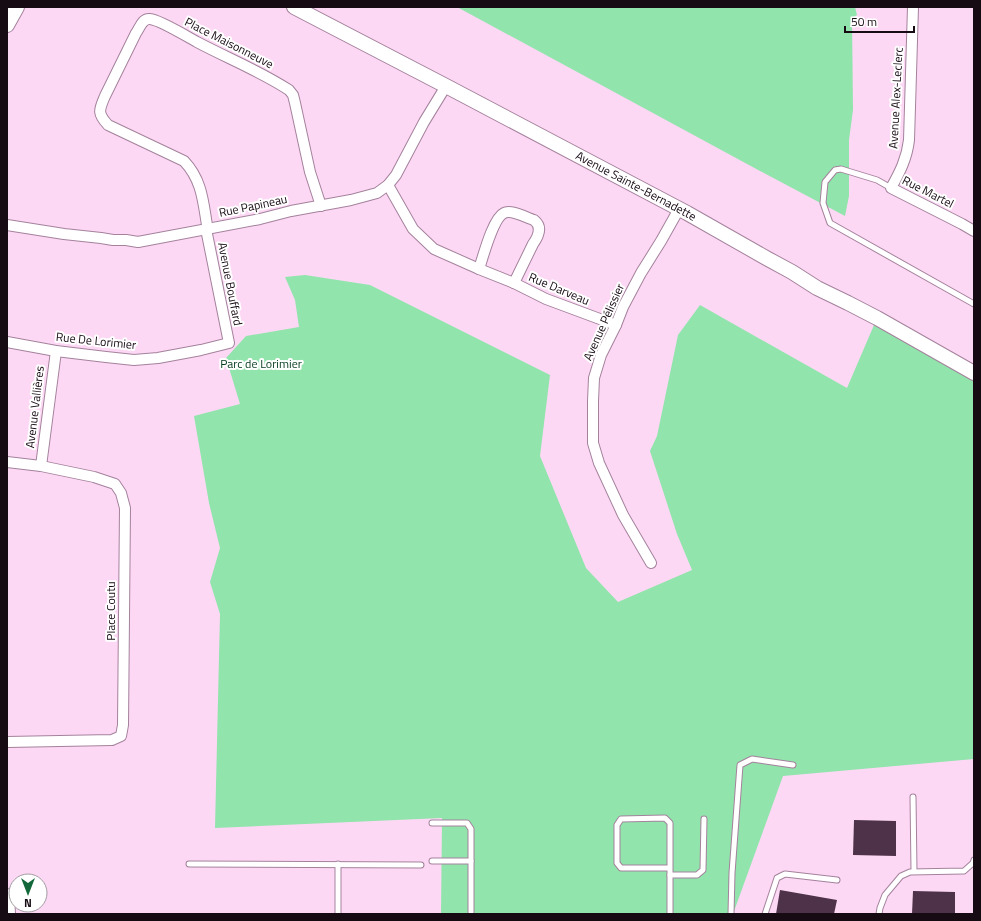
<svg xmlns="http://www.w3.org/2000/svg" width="981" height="921" viewBox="0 0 981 921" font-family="'Titillium Web',sans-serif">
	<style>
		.green { fill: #91e4ac }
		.building { fill: #4e3249 }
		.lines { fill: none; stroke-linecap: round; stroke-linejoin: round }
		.lane-casing { stroke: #a4829c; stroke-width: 7 }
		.street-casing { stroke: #a4829c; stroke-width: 12 }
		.secondary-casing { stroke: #a4829c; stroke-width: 16 }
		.lane { stroke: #fff; stroke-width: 5 }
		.street { stroke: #fff; stroke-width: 10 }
		.secondary { stroke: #fff; stroke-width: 14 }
		.labels { text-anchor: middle; stroke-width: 4; stroke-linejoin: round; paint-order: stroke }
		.street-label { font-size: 12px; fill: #160a13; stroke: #fff }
		.park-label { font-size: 12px; fill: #00391a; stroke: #fff }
	</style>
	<rect width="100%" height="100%" fill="#fdd8f5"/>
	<!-- green -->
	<g class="green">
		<polygon points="457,7 855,7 857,15 852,18 853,110 849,140 849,196 845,216 760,171"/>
		<polygon points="305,275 370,285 550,375 540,456 586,568 618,602 692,570 677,534 650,451 657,436 678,335 700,305 847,388 877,318 974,373 974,759 783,776 733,914 441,914 442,818 215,828 220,614 210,582 220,548 209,503 194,416 240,404 226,358 246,336 299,327 295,300 285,277"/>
	</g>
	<!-- building -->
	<g class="building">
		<polygon points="854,820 896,821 896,856 853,855"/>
		<polygon points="780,890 837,900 834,914 776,914"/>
		<polygon points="913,891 955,892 955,914 912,914"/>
	</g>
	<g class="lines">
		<!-- lane casing -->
		<g class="lane-casing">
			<g id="lane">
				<polyline points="891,188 877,180 841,169 835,170 825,182 823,203 830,223 974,304"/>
				<polyline points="913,797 914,871"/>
				<polyline points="432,823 467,823 471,829 471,914"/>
				<polyline points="432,861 471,861"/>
				<polyline points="189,864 421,865"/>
				<polyline points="338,864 338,914"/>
				<polyline points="670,868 621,868 617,863 617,825 621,819 665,818 670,823 670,914"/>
				<polyline points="670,875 697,875 703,870 704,819"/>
				<polyline points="731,914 732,873 740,765 752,759 793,765"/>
				<polyline points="765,914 777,878 785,874 837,880"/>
				<polyline points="879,914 880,908 885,895 901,876 910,872 964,871 973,863 974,860"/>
			</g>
		</g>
		<!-- street casing -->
		<g class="street-casing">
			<g id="street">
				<path d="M913 7 909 140C907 158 900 172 891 188L962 224 974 231"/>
				<polyline points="388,185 413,229 434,249 479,269 514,283 546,299 616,325"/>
				<polyline points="7,225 64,234 101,238 113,240 126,240 138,242 260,219 291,211 351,200 377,193 388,185 396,175 424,122 446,86"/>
				<path d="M479 269C483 257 493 218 504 213 511 209 527 218 534 220 543 227 538 237 533 244L514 283"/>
				<path d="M7 342 56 351 106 357 134 360 158 358 201 350 229 343 206 229 207 225C203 201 202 180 184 161L108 125C97 113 99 110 105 96L136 33C140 28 142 18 150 19 160 20 186 36 197 42 227 58 260 71 289 90L293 95 295 103 310 172 321 206"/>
				<polyline points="7,462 41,466 94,477 115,484 121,493 125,508 123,725 121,736 112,740 7,742"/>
				<polyline points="41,466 56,351"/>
				<polyline points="651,563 623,515 599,463 593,443 593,401 594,378 601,355 616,325 623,307 641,273 661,241 679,209"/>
			</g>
		</g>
		<!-- secondary casing -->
		<g class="secondary-casing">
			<g id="secondary">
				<path id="s1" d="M294 7 446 86 687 213 768 259 792 272 817 288 848 303 877 318 974 373"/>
				<polyline points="7,25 17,7"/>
				<polyline points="7,896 8,914"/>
			</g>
		</g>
		<!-- lane -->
		<use href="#lane" class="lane"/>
		<!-- street -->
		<use href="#street" class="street"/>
		<!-- secondary -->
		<use href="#secondary" class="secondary"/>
	</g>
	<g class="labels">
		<!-- street labels -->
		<g class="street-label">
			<text transform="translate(229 43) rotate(27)" y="4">Place Maisonneuve</text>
			<text transform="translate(896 98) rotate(-87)" y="4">Avenue Alex-Leclerc</text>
			<text dy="4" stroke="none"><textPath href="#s1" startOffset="386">Avenue Sainte-Bernadette</textPath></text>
			<text transform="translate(928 192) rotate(27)" y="4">Rue Martel</text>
			<text transform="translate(253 206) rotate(-12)" y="4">Rue Papineau</text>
			<text transform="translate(230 284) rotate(79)" y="4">Avenue Bouffard</text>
			<text transform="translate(559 289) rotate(23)" y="4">Rue Darveau</text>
			<text transform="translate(604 322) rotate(-66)" y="4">Avenue Pélissier</text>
			<text transform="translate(96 341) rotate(6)" y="4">Rue De Lorimier</text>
			<text transform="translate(35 407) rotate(-83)" y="4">Avenue Vallières</text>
			<text transform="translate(111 611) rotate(-90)" y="4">Place Coutu</text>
		</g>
		<!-- park labels -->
		<g class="park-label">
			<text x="261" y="368">Parc de Lorimier</text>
		</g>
	</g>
	<!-- border -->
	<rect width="981" height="921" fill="none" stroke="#160a13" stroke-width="16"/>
	<!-- north arrow -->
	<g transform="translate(28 893) rotate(180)"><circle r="19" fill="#ffffff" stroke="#a29da1"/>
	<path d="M0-3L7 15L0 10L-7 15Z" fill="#12683a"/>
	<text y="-6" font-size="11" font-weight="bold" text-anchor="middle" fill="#160a13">N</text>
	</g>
	<!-- scale -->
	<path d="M845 26v6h69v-6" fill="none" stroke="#160a13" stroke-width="2"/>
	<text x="851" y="26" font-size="12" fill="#160a13" stroke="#ffffff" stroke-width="3" paint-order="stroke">50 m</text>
</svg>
